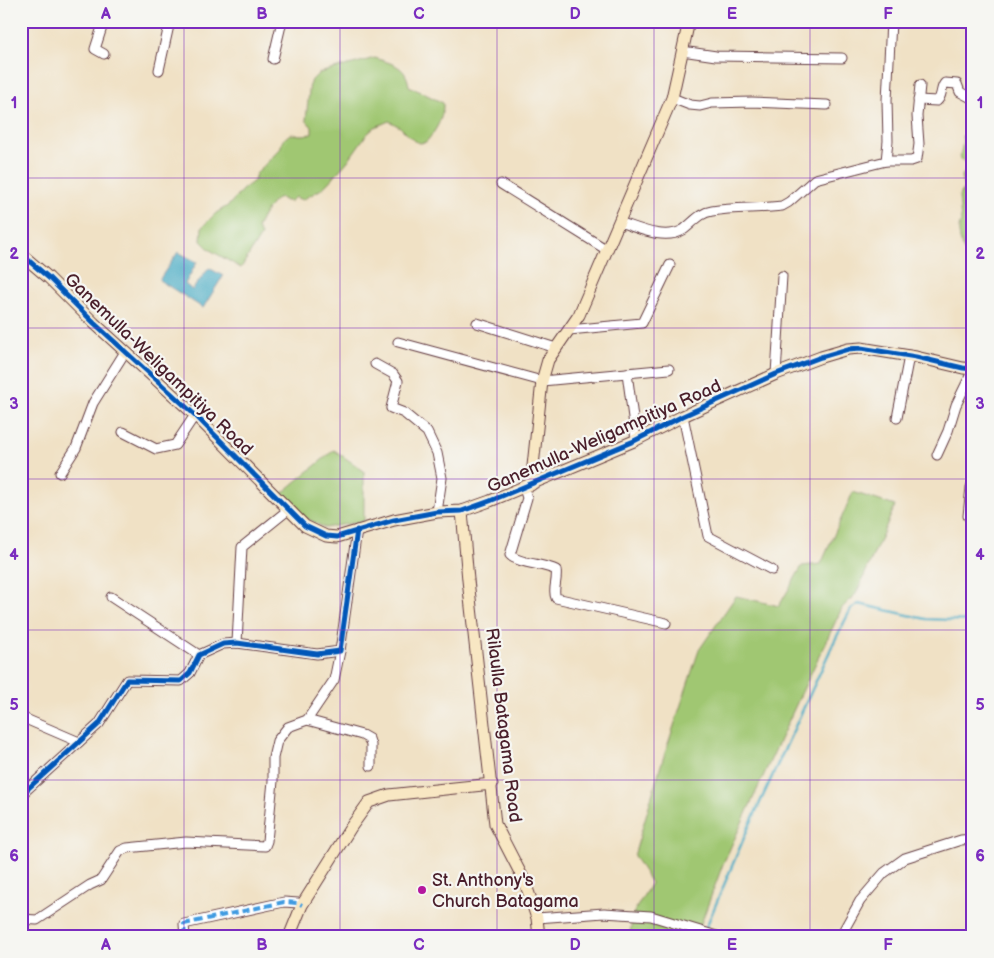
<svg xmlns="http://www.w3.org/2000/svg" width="994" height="958" viewBox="0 0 994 958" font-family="'Balsamiq Sans',sans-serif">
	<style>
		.green { fill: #a0c772; stroke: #75734e }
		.water { fill: #43a9c3; stroke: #466477 }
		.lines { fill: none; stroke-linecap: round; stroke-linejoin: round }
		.stream { stroke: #43a9c3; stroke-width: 2.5 }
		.street-casing { stroke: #633c42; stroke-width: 11 }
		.secondary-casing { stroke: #633c42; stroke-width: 13 }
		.street { stroke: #fff; stroke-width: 9 }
		.secondary { stroke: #f8e7c3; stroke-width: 11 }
		.quiet { stroke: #409be1; stroke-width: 4; stroke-dasharray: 8 4; stroke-linecap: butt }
		.cycleway-casing { stroke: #f6f6f2; stroke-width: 8 }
		.cycleway { stroke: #0057b8; stroke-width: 5 }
		.grid { fill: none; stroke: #7b2cbf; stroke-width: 1; stroke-opacity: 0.55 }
		.poi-dot { fill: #b5179e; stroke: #f6f6f2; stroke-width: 2 }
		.labels { text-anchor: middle; stroke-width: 4.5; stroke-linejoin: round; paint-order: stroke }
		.street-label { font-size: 18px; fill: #4a1f2b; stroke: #f6f6f2 }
		.poi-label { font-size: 18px; fill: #4a1f2b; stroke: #f6f6f2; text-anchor: start }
		.neatline { fill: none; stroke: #7b2cbf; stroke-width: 2 }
		.grid-label { font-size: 16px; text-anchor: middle; font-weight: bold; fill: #7b2cbf }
	</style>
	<rect width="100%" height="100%" fill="#f6f6f2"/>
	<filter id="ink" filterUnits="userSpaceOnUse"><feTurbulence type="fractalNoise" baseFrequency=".02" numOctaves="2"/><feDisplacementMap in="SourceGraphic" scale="10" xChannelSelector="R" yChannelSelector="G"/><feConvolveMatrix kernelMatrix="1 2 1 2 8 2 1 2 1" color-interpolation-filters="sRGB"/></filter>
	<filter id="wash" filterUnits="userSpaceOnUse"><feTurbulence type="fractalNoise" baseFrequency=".0096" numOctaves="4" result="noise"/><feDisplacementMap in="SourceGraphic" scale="20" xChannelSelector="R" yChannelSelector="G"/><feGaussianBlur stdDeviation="1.12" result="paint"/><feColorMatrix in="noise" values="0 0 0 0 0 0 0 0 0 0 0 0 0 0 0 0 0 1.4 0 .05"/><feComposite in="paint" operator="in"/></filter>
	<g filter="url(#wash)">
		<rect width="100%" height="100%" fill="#f0e1c5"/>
		<!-- green -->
		<g class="green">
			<path d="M375 58C392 64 406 65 409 86L443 103C444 118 435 132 426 142L420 143 414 141 400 127 389 121 375 127 366 135 347 162 327 184 320 190 302 200 295 197 291 201H285L279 197C268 205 262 217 257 228L261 235 241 268 210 250 201 241 202 227 216 213 229 205 242 190 254 181 256 174 280 149 283 140 290 134 302 135 312 134V127L306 120 310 82 319 73Z"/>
			<path d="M965 135 973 137V253L964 251C961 243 956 230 961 222L959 196 964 189 961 177 965 172 966 163 960 158 963 141 962 136Z"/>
			<polygon points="334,450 364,471 364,521 325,528 304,517 280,495"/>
			<polygon points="853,492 895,506 856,594 842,608 801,694 723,864 696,937 629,937 634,912 651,883 634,856 661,765 699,650 736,596 779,606 802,566 821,564"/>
		</g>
		<!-- water -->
		<polygon class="water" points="178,252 197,262 185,284 192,290 209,268 223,276 203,308 159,280"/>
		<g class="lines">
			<!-- stream -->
			<polyline class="stream" points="702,937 746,833 834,642 851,609 859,604 926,619 973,621"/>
		</g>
	</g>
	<g filter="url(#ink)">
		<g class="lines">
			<!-- street casing -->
			<g class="street-casing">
				<g id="street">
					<polyline points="682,51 716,56 842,58"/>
					<polyline points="104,54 95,49 104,21"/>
					<polyline points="273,59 282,21"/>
					<polyline points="159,70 170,21"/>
					<polyline points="672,98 690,105 700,106 712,103 752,102 827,105"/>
					<path d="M918 100 937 101C943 96 940 88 945 83L957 84 960 92 973 99"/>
					<polyline points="886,161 911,161 917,159 919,144 917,116 920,85"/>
					<polyline points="501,184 607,250"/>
					<path d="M619 222C638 228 664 241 683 230 693 223 699 213 712 211 735 207 759 209 782 206L789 202 815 179 886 161 888 141 887 100 891 21"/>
					<polyline points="477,323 556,348"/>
					<polyline points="569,330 642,323 670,265"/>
					<polyline points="398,342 542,381 669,369"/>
					<polyline points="375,364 393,374 398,381 391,408 404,413 427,432 437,453 442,478 437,512"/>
					<polyline points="627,373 636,440"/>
					<polyline points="776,374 782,276"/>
					<polyline points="683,416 708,536 772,570"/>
					<polyline points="897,418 909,356"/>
					<polyline points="123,432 156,449 175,445 195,415"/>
					<polyline points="937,455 948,431 956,405 973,370"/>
					<polyline points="60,473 76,448 93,403 125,352"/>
					<polyline points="973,486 971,487 968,516 973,522"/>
					<path d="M524 488 527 498 510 555C517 563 544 564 556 570 558 581 552 590 556 598L666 623"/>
					<polyline points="111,597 199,655"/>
					<polyline points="237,643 242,547 288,510"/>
					<polyline points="21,717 79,742"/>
					<polyline points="307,720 362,735 369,739 371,745 371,766"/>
					<polyline points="21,795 99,724 127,680 181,681 190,673 199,655 223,644 237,643 317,654 340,651 357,530"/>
					<polyline points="537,918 604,913 651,916 720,937"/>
					<polyline points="21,919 37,920 90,885 101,880 120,851 127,848 186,842 265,846 267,841 273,781 273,758 277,741 288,727 307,720 334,680 340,651"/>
					<polyline points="185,937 184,924 284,902 298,903 302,905"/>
					<polyline points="840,937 860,901 884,873 905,858 961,840 973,839"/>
				</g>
			</g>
			<!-- secondary casing -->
			<g class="secondary-casing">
				<g id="secondary">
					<polyline points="21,254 49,278 94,323 195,415 305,526 326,536 337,537 394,520 437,512 462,511 490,501 634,441 683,416 776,374 821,357 848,349 861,348 916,357 963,368 973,369"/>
					<polyline points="531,485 542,381 548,360 579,315 672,98 689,21"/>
					<polyline points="462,511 468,580 495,824 525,882 537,918 539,937"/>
					<polyline points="289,937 302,905 351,827 369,802 389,795 492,784"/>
				</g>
			</g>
			<!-- street -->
			<use href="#street" class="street"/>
			<!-- secondary -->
			<use href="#secondary" class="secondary"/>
			<!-- quiet -->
			<polyline class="quiet" points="185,937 184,924 284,902 298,903 302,905"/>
			<!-- cycleway casing -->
			<g class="cycleway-casing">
				<g id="cycleway">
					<polyline points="21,254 49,278 94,323 195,415 305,526 326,536 337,537 394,520 437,512 462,511 490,501 634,441 683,416 776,374 821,357 848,349 861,348 916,357 963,368 973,369"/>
					<polyline points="21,795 99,724 127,680 181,681 190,673 199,655 223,644 237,643 317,654 340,651 357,530"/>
				</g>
			</g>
			<!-- cycleway -->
			<use href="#cycleway" class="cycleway"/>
		</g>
	</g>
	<!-- grid -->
	<path class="grid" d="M184 21V937M340 21V937M497 21V937M654 21V937M810 21V937M21 178H973M21 328H973M21 479H973M21 630H973M21 780H973"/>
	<!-- markers -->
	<circle class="poi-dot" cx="422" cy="890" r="5"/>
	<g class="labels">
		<!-- street labels -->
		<g class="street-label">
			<text transform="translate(159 364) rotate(44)" y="6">Ganemulla-Weligampitiya Road</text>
			<text transform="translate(604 436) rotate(-24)" y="6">Ganemulla-Weligampitiya Road</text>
			<text transform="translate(504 725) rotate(83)" y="6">Rilaulla Batagama Road</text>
		</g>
		<!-- poi labels -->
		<g class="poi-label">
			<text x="432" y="886">St. Anthony's<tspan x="432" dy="21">Church Batagama</tspan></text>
		</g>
	</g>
	<!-- margin -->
	<rect width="994" height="958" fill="none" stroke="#f6f6f2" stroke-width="55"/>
	<rect x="28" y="28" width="938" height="902" class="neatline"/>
	<g class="grid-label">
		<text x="106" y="19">A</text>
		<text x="262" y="19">B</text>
		<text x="419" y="19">C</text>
		<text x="575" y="19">D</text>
		<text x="732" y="19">E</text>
		<text x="888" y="19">F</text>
		<text x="14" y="108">1</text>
		<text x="980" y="108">1</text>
		<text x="14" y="259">2</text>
		<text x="980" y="259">2</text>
		<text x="14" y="409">3</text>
		<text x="980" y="409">3</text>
		<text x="14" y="560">4</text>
		<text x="980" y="560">4</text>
		<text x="14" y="710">5</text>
		<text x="980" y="710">5</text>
		<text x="14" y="861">6</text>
		<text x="980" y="861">6</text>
		<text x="106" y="950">A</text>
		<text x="262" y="950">B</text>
		<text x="419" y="950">C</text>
		<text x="575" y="950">D</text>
		<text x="732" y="950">E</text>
		<text x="888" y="950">F</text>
	</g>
</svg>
